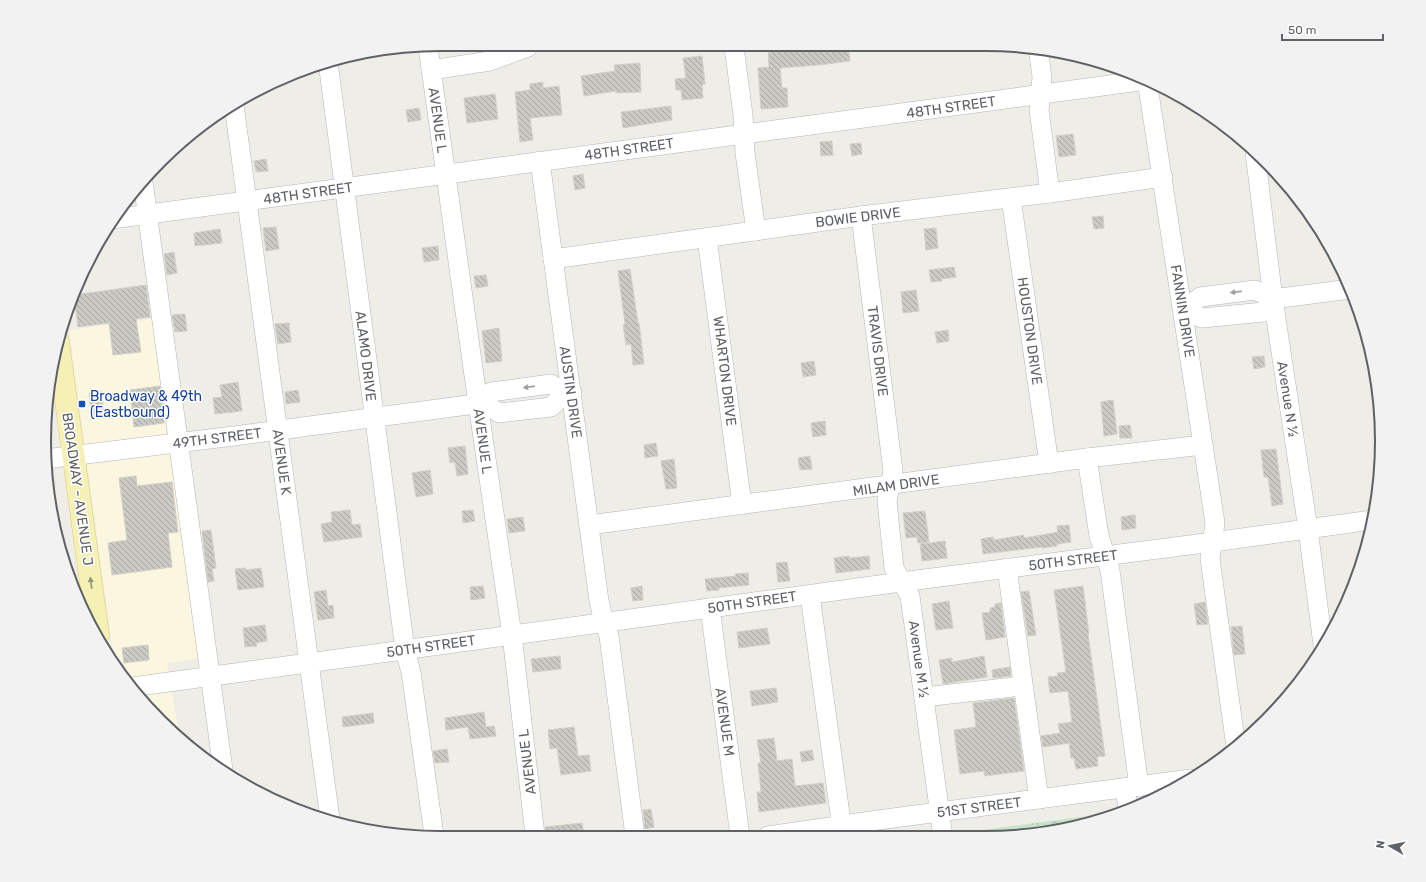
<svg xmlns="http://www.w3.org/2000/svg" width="1426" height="882" viewBox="0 0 1426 882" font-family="Rubik,sans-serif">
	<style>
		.commercial { fill: #faf6e0 }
		.park { fill: url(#park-crowns) }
		.building { fill: url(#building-back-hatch); stroke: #d3d0c6 }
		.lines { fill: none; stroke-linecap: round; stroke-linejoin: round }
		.minor-casing { stroke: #b4b6ba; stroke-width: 20 }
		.major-casing { stroke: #e1cb6e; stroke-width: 23 }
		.minor { stroke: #fff; stroke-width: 19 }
		.major { stroke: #f5f1b5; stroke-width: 22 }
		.oneway { fill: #9ea0a3 }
		.oneway2 { fill: #939381 }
		.transit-dot { fill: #1a4fb4; stroke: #fff; stroke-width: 1.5 }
		.labels { text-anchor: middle; stroke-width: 3; stroke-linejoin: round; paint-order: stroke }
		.street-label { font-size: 14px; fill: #5e6165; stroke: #fff }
		.transit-label { font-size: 14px; fill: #164399; stroke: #fff; text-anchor: start }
		.rim { fill: none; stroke: #5e6165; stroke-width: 2 }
	</style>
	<defs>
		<pattern id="park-crowns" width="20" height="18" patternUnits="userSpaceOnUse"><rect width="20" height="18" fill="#c7e3c9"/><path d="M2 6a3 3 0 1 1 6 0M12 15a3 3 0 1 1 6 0" fill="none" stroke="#a5bba7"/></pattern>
		<pattern id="building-back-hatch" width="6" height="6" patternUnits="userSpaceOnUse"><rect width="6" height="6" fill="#cac9c3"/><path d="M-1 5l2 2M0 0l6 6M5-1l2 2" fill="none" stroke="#a7a7a2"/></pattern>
	</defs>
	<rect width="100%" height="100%" fill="#eeede7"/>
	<!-- commercial -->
	<polygon class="commercial" points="152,319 198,658 167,663 180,739 160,722 115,667 69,330"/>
	<!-- park -->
	<polygon class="park" points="1117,812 1088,824 1011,837 961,837 961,833"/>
	<!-- building -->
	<g class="building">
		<polygon points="768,47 848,47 850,61 819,65 780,68 782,88 787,88 788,107 761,109 758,68 769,67"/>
		<polygon points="702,56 705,84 702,85 703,98 682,100 681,90 676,90 675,79 686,78 683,58"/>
		<polygon points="640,63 641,92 616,93 616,91 584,96 581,76 615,71 614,65"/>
		<polygon points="543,82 543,88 559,86 562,115 530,118 533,140 520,142 515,92 530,90 530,84"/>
		<polygon points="495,94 498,119 467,123 464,98"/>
		<polygon points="671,106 672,120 623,128 621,112"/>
		<polygon points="419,108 421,120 408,122 406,110"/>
		<polygon points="1073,134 1076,155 1059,157 1056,136"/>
		<polygon points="832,141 833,155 821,156 820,142"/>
		<polygon points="861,143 862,154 852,156 850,144"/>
		<polygon points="266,159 268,171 256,172 254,161"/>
		<polygon points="583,174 585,188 575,190 573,176"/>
		<polygon points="1103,216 1104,228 1094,229 1092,217"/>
		<polygon points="276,227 279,249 266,251 263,228"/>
		<polygon points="936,228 938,248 926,250 924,229"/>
		<polygon points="220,229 222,243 195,246 194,233"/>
		<polygon points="438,246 439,260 424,262 422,248"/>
		<polygon points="174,252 177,273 167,275 164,254"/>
		<polygon points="954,267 956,277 942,279 942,281 931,282 929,270"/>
		<polygon points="630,269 638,323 639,323 644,364 633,365 631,344 626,345 623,325 625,324 618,271"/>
		<polygon points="486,275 488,286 476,288 474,276"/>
		<polygon points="146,285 150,317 136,319 141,352 113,355 109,323 78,327 74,295"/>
		<polygon points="916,290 919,311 903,313 901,292"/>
		<polygon points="185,314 187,331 175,332 172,315"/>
		<polygon points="289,323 291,342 278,344 275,324"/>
		<polygon points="499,328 502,361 486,363 482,331"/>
		<polygon points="948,330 949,341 937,343 935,332"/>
		<polygon points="1264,356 1265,367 1254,369 1252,357"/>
		<polygon points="814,361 816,375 803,377 801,363"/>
		<polygon points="238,382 242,411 215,414 213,398 222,397 220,385"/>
		<polygon points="160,386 164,423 134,427 130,390"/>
		<polygon points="298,390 300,402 286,404 285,392"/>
		<polygon points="101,391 105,417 92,419 89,393"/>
		<polygon points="1113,400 1117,434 1104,436 1101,402"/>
		<polygon points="825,421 826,435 813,437 811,423"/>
		<polygon points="1130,425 1132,438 1120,438 1119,426"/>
		<polygon points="656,443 658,456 645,458 644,445"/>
		<polygon points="465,446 468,474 457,476 455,462 450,463 448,448"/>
		<polygon points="1276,449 1283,504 1272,506 1268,477 1264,477 1261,450"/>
		<polygon points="810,456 812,469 800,470 798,458"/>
		<polygon points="674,459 677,488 666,489 661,461"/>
		<polygon points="430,470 433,494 416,497 412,473"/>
		<polygon points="136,476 137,486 172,482 178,532 168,533 172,567 112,575 108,543 127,540 119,478"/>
		<polygon points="350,510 352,525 360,524 362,537 324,542 321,524 332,522 331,512"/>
		<polygon points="473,510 475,521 463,523 462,511"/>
		<polygon points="925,511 929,542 918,543 917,537 906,538 903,513"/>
		<polygon points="1135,515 1136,528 1122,530 1121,517"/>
		<polygon points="523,517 525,531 509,533 507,519"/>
		<polygon points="1069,525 1071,542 1057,544 1057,546 1043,548 1042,547 983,554 981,539 993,537 994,540 1024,535 1024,538 1058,532 1057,526"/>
		<polygon points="211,530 216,568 212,569 214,581 208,582 202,531"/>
		<polygon points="945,541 947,558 922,561 920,544"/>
		<polygon points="849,556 850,558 869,556 870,569 836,573 834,558"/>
		<polygon points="787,562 790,581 778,582 776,563"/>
		<polygon points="245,568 246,570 261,568 264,587 238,590 235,569"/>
		<polygon points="748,573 749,585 719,588 719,590 707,591 705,579 736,576 735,574"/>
		<polygon points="483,586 485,598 471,600 470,587"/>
		<polygon points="642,586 643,600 633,601 631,588"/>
		<polygon points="1083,586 1089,634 1088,634 1105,756 1097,757 1098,766 1076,769 1074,758 1071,758 1069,743 1043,747 1041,736 1060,733 1058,724 1072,722 1068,691 1050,693 1048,677 1058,676 1057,673 1066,672 1054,590"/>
		<polygon points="326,590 328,606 333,605 334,618 318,620 314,592"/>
		<polygon points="1029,591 1036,635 1028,636 1021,592"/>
		<polygon points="949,601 953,628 936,630 932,604"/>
		<polygon points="1205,602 1208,624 1197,625 1194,604"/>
		<polygon points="1001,603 1005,637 986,640 982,613 990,612 990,608 995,607 995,604"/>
		<polygon points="265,625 267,641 256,643 257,646 245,647 243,628"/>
		<polygon points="1242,626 1245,654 1234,655 1231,627"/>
		<polygon points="767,628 770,644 739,648 737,632"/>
		<polygon points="148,645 149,660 124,663 122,648"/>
		<polygon points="560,656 561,669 533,672 531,659"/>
		<polygon points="984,656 987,677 943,684 939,660 952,658 952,662"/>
		<polygon points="1010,667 1011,676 993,678 992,670"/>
		<polygon points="776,688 778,702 752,706 750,691"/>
		<polygon points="1014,698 1024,771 985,776 984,771 960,774 954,730 976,727 973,703"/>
		<polygon points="484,712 486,727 494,726 496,736 470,739 468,727 446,730 445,718"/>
		<polygon points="373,713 374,723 343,727 342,717"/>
		<polygon points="574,727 578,756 589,755 591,771 561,775 557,748 550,749 548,730"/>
		<polygon points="774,738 777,761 792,759 795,786 823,783 826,803 759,812 757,792 761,792 758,763 761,763 757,740"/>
		<polygon points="447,749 449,762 435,763 433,751"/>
		<polygon points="812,750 814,760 802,762 800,752"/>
		<polygon points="651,809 654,827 645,829 643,810"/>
		<polygon points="582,823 584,835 546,835 545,827"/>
	</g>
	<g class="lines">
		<!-- minor casing -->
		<g class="minor-casing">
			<g id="minor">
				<polyline points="428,47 478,404 512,635 535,835"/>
				<polyline points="734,47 743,115 745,153 756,231"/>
				<polyline points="1038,48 1042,77 1039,110 1050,193"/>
				<polyline points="328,62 405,650 411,672 434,835"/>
				<polyline points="431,70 490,61 528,47"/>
				<polyline points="1147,80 1215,523 1210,559 1236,747"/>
				<polyline points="234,105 330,819"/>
				<polyline points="1255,152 1273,299 1308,529 1323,645"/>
				<polyline points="540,161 599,601 604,622 609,636 635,836"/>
				<polyline points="143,182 223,770"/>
				<polyline points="1011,198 1049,464"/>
				<polyline points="861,216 893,471 887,501 894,568 910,596 943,837"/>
				<polyline points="112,219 1147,80"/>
				<polyline points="707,238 742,505"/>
				<polyline points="553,259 861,216 1050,193 1163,177"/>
				<polyline points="1273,299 1264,312 1202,318 1183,311 1200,297 1255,290 1273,299 1350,289"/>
				<polyline points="483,403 491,392 551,384 565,393"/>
				<polyline points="1087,458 1099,536 1110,570 1139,787"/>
				<polyline points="45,459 234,436 483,403 499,413 551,407 565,393 572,392"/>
				<polyline points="589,525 1087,458 1203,445"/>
				<polyline points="1007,568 1039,799"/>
				<polyline points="810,595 843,836"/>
				<polyline points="710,608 740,836"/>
				<polyline points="132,687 901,582 1213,542 1372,520"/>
				<polyline points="924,697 1023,686"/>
				<polyline points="1125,789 1128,808"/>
				<polyline points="768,836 878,820 1191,779"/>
			</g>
		</g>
		<!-- major casing -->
		<g class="major-casing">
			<polyline id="major" points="58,342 98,635"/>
		</g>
		<!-- minor -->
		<use href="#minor" class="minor"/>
		<!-- major -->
		<use href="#major" class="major"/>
	</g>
	<!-- one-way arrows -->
	<defs><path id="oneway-solid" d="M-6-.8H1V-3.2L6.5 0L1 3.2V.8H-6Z"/></defs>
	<g class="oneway">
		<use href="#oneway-solid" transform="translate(1236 292) rotate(173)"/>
		<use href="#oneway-solid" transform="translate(529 387) rotate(172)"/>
	</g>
	<use class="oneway2" href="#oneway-solid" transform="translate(91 583) rotate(-98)"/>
	<!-- markers -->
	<rect class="transit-dot" x="78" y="400" width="8" height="8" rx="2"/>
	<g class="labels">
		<!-- street labels -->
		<g class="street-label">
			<text transform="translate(951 107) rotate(-8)" y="5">48TH STREET</text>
			<text transform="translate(438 120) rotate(82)" y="5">AVENUE L</text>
			<text transform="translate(629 149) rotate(-8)" y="5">48TH STREET</text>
			<text transform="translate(308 193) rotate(-8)" y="5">48TH STREET</text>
			<text transform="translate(858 217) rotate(-7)" y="5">BOWIE DRIVE</text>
			<text transform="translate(1183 311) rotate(81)" y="5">FANNIN DRIVE</text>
			<text transform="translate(1030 331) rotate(82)" y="5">HOUSTON DRIVE</text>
			<text transform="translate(878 351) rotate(83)" y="5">TRAVIS DRIVE</text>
			<text transform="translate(366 356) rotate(83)" y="5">ALAMO DRIVE</text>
			<text transform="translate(725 371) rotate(83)" y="5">WHARTON DRIVE</text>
			<text transform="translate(571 392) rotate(82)" y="5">AUSTIN DRIVE</text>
			<text transform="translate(1288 399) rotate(81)" y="5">Avenue N ½</text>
			<text transform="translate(217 438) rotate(-7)" y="5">49TH STREET</text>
			<text transform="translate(483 441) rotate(82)" y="5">AVENUE L</text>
			<text transform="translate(282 462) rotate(82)" y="5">AVENUE K</text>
			<text transform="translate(896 485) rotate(-8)" y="5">MILAM DRIVE</text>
			<text transform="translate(78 489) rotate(82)" y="5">BROADWAY - AVENUE J</text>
			<text transform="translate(1073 560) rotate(-7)" y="5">50TH STREET</text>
			<text transform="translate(752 602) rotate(-8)" y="5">50TH STREET</text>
			<text transform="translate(431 646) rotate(-8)" y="5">50TH STREET</text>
			<text transform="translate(919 659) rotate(82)" y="5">Avenue M ½</text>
			<text transform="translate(725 722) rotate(82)" y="5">AVENUE M</text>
			<text transform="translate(527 762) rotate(-97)" y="5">AVENUE L</text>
			<text transform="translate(979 807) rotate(-7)" y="5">51ST STREET</text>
		</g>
		<!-- transit labels -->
		<g class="transit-label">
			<text x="90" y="401">Broadway &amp; 49th<tspan x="90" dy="16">(Eastbound)</tspan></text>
		</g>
	</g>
	<!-- crop -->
	<path d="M0 0H1426V882H0ZM441 51H985A390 390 0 0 1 1375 441V441A390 390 0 0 1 985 831H441A390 390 0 0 1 51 441V441A390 390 0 0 1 441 51Z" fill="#f2f2f3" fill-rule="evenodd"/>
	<path class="rim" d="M441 51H985A390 390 0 0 1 1375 441V441A390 390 0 0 1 985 831H441A390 390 0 0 1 51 441V441A390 390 0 0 1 441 51Z"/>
	<!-- north arrow -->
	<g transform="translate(1390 846) rotate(279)" stroke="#ffffff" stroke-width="3" paint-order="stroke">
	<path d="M0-3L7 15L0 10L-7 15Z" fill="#5e6165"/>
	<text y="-6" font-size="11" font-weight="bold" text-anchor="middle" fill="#5e6165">N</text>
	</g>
	<!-- scale -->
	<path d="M1282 34v6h101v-6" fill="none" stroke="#5e6165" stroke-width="2"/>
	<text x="1288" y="34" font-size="12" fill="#5e6165" stroke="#ffffff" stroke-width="3" paint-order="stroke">50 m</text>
</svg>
